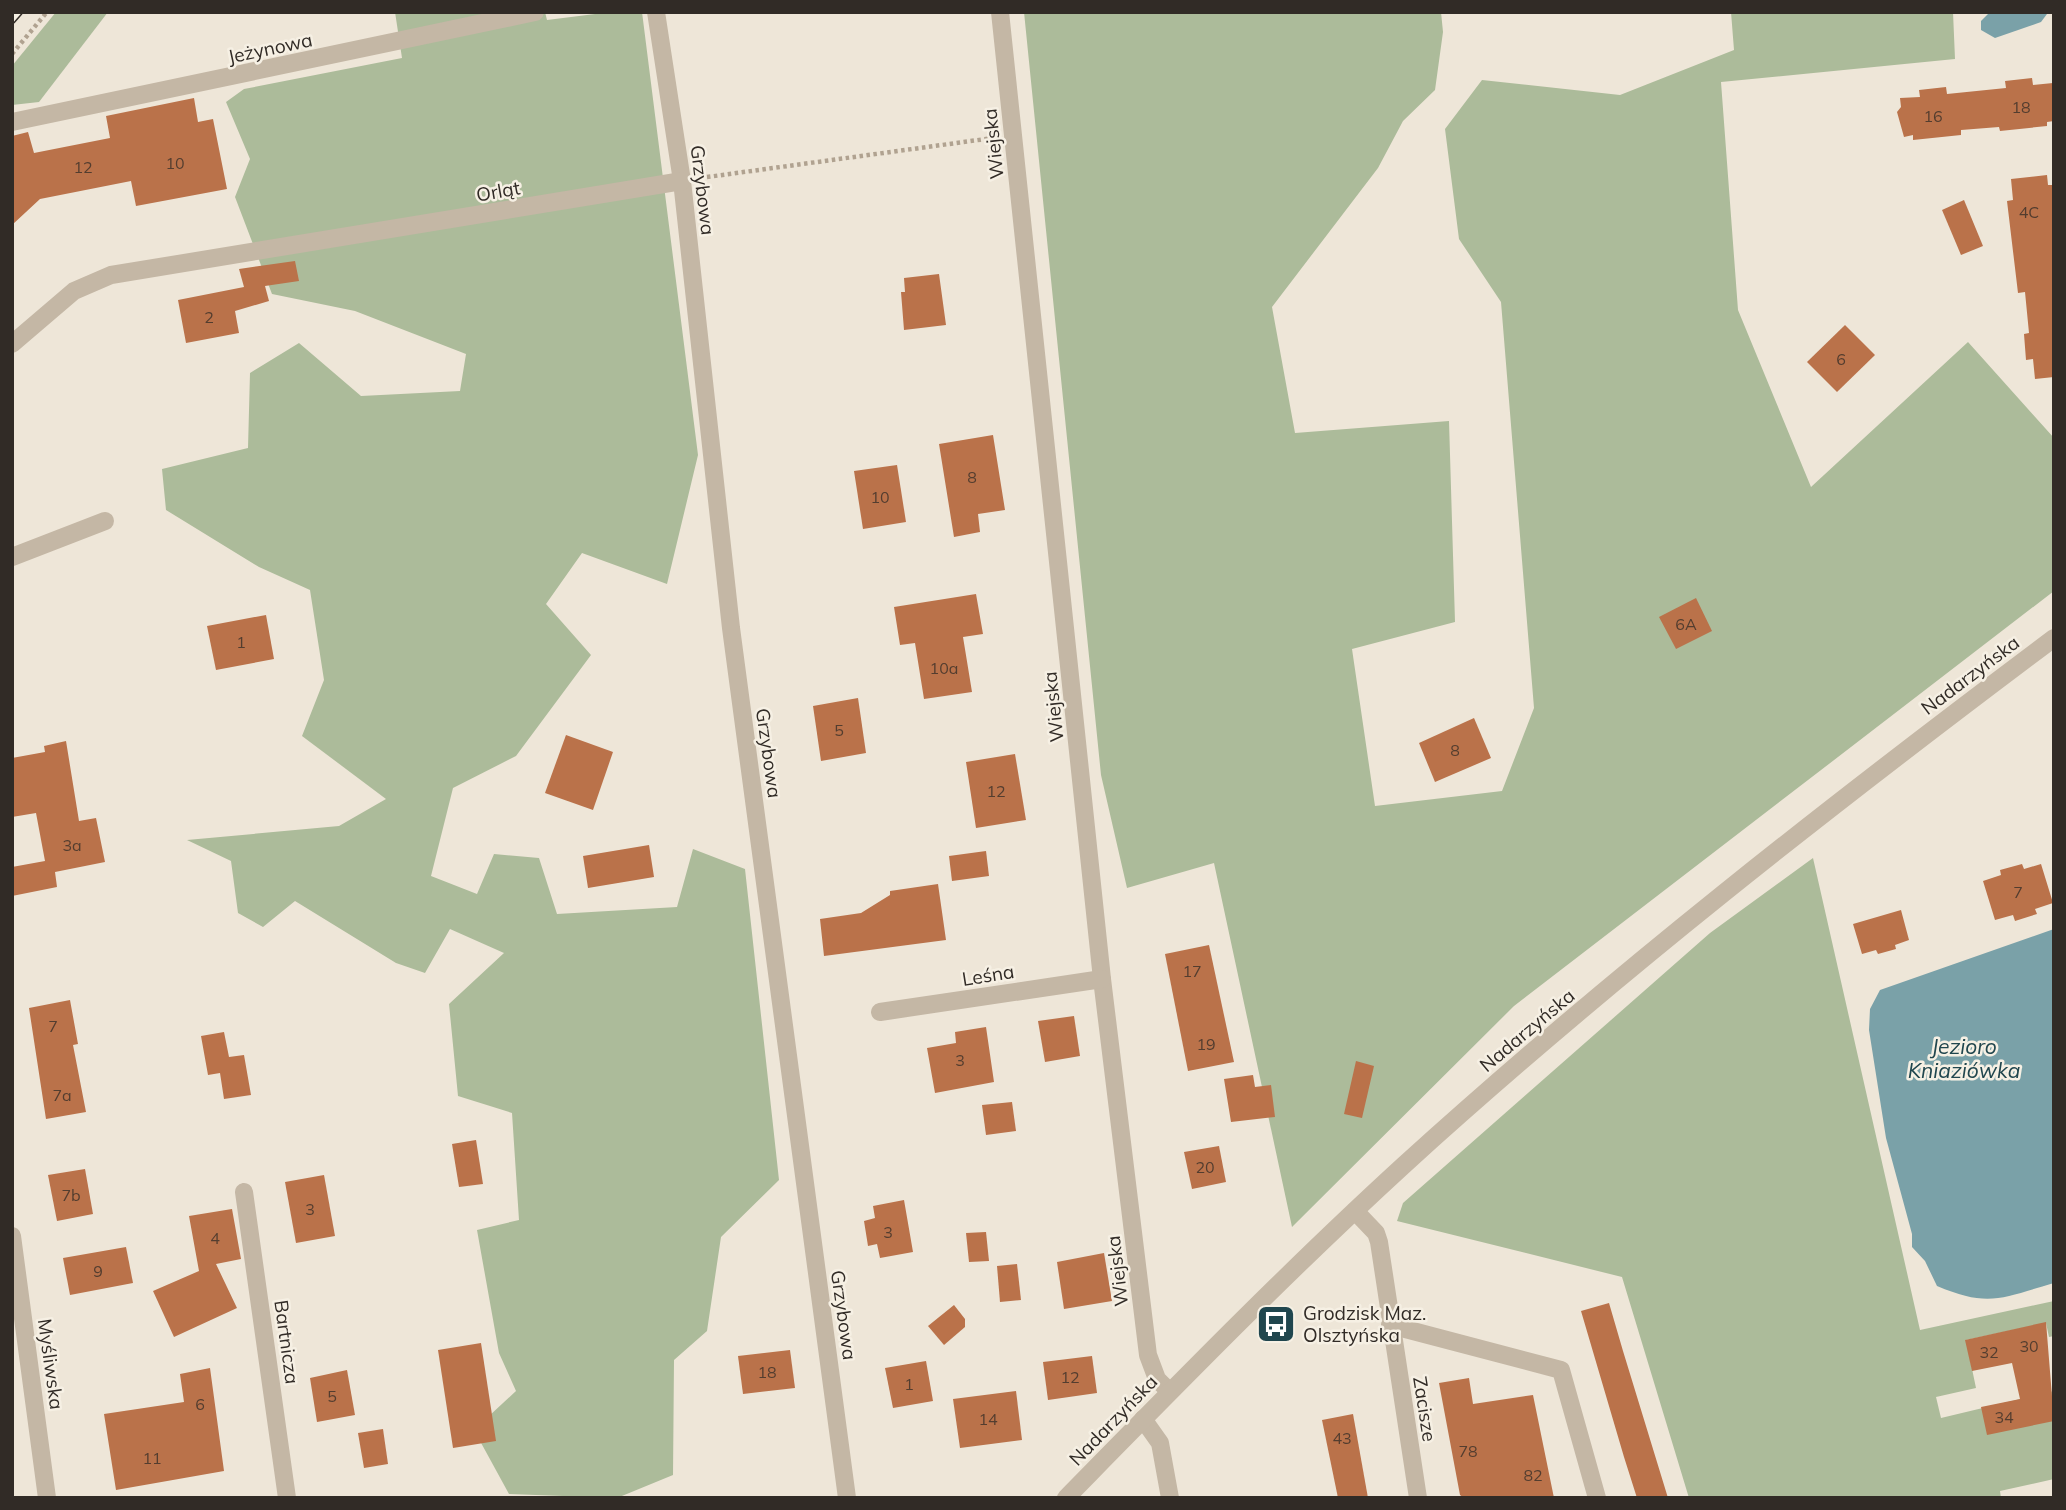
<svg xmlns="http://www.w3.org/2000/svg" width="2066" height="1510" viewBox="0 0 2066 1510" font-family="Mulish,sans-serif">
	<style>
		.green { fill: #acbb9a }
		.water { fill: #7aa1a8 }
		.building { fill: #ba724a }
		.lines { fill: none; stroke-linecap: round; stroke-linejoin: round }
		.path { stroke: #b0a290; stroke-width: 4.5; stroke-dasharray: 3.5 3.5; stroke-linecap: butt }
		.minor { stroke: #c4b7a5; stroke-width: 18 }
		.rail-casing { stroke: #312b26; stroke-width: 8 }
		.rail { stroke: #f6f0e4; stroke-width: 5; stroke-dasharray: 16; stroke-linecap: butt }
		.labels { text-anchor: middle; stroke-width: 5; stroke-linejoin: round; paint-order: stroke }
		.number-label { font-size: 16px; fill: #533d2f }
		.street-label { font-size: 19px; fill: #312b26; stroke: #f6f0e4 }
		.poi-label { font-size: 19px; fill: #312b26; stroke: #f6f0e4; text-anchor: start }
		.water-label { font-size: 21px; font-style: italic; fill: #20464e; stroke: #f6f0e4 }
	</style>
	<rect width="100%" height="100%" fill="#eee6d8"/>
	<!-- green -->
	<g class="green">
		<polygon points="56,12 108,12 39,102 12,105 12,66"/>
		<polygon points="395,12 545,12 547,20 611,12 642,12 698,455 667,584 582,553 546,604 591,655 516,756 453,788 431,876 477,894 494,854 539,858 557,914 677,907 693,849 745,869 779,1180 721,1237 707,1331 674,1360 673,1475 617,1498 509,1494 474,1430 516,1391 499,1353 477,1230 519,1220 512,1113 458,1096 449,1004 504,953 450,929 425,973 396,963 295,901 263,927 238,913 231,861 187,840 339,826 386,799 302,736 324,680 310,590 259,567 166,510 162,469 248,448 250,373 299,343 361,396 460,391 466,354 355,311 272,294 235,197 250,159 226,102 244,89 402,58"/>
		<polygon points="1024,12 1441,12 1443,32 1435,90 1403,121 1378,168 1272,307 1295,433 1449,421 1455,622 1352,649 1375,806 1502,791 1534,708 1501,302 1459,239 1445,129 1482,80 1620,95 1734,50 1731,12 1953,12 1955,59 1721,82 1738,310 1811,487 1968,342 2054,438 2054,591 1514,1006 1292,1227 1214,863 1127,888 1101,775"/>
		<polygon points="1813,858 1920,1330 2054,1301 2054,1336 2049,1337 2046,1323 1966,1340 1976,1388 1936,1397 1941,1418 2054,1391 2054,1479 2000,1491 2001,1498 1689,1498 1622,1277 1397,1221 1403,1203 1710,933"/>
	</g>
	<!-- water -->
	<g class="water">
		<polygon points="1990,12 2047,12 2047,14 2041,22 1995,38 1981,30 1981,21"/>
		<path d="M2054 929V1283C2002 1298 1989 1308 1937 1286L1925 1261 1912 1247V1234L1886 1138 1869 1030 1870 1009 1880 990Z"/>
	</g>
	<!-- building -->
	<g class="building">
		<polygon points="2032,78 2033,85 2053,83 2054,121 2047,122 2047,126 2000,131 1999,127 1961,130 1961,135 1913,140 1913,135 1904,137 1897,112 1901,107 1900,98 1920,97 1919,90 1946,87 1947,94 2006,88 2005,81"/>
		<polygon points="194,98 198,122 213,119 227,189 136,206 131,181 40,199 12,225 12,136 28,132 34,153 110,138 106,116"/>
		<polygon points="2047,175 2048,185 2052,185 2054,202 2054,377 2035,379 2033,359 2026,360 2024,334 2029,333 2025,292 2018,293 2007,201 2013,200 2011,179"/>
		<polygon points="1964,200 1983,246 1961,255 1942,210"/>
		<polygon points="295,261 299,281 265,286 269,301 235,311 239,333 186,343 178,300 244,287 239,269"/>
		<polygon points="939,274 946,325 904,330 901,292 905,292 904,278"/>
		<polygon points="1845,325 1875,355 1837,392 1807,362"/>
		<polygon points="993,435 1005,510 978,514 980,532 954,537 939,444"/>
		<polygon points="897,465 906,522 863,529 854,471"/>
		<polygon points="976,594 983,634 963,637 972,692 924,699 915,643 900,645 894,607"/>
		<polygon points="1696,598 1712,631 1676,649 1659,617"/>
		<polygon points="266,615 274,659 216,670 207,626"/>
		<polygon points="858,698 866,753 821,761 813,706"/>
		<polygon points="1474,718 1491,758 1435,782 1419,743"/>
		<polygon points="566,735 613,752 593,810 545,793"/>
		<polygon points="66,741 79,821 96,818 105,862 55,872 57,887 12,896 12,867 45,861 36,813 12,817 12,758 45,752 44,746"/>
		<polygon points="1015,754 1026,820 976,828 966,762"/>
		<polygon points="649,845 654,877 588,888 583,856"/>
		<polygon points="986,851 989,876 952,881 949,856"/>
		<polygon points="2022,864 2024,869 2041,864 2053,903 2035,909 2037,914 2015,921 2013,915 1995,920 1983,881 2001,875 2000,870"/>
		<polygon points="938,884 946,940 824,956 820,919 861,913 890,895 890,891"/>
		<polygon points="1901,910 1909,940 1895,945 1896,949 1878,954 1876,950 1862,954 1853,924"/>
		<polygon points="1209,945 1234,1062 1188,1071 1165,954"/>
		<polygon points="70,1000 78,1044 73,1045 86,1112 46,1119 29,1008"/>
		<polygon points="1074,1016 1080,1056 1045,1062 1038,1021"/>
		<polygon points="986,1027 994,1082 935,1093 927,1048 956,1043 955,1032"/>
		<polygon points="224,1032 229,1057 244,1055 251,1095 224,1099 220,1073 208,1075 201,1036"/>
		<polygon points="1356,1061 1374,1066 1362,1118 1344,1114"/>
		<polygon points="1253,1075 1255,1087 1271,1085 1275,1117 1231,1122 1224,1079"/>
		<polygon points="1012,1102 1016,1131 986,1135 982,1105"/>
		<polygon points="476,1140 483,1184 459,1187 452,1144"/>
		<polygon points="1219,1146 1226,1182 1192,1189 1184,1152"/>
		<polygon points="85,1169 93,1214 57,1221 48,1175"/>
		<polygon points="324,1175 335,1236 296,1243 285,1182"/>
		<polygon points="904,1200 913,1252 880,1258 877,1244 868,1246 864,1221 875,1218 873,1206"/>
		<polygon points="232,1209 241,1259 216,1264 237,1308 174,1337 153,1291 199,1271 189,1216"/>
		<polygon points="986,1232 989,1261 969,1262 966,1233"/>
		<polygon points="126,1247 133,1283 70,1295 63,1258"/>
		<polygon points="1104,1253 1112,1301 1064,1309 1057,1262"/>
		<polygon points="1017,1264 1021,1300 1000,1302 997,1266"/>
		<polygon points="1609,1303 1623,1351 1668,1498 1637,1498 1624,1457 1581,1311"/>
		<polygon points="954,1305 965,1319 965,1327 944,1345 928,1326"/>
		<polygon points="2046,1322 2054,1421 1987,1435 1981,1407 2020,1399 2012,1363 1972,1371 1965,1340"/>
		<polygon points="481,1343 496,1441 453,1448 438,1350"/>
		<polygon points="790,1350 795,1388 743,1394 738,1356"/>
		<polygon points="1092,1356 1097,1393 1048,1400 1043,1362"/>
		<polygon points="926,1361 933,1401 893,1408 885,1368"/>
		<polygon points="210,1368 224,1471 116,1490 104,1414 184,1402 180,1374"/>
		<polygon points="347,1370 355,1415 317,1422 310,1378"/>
		<polygon points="1469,1378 1473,1404 1533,1395 1554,1498 1464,1498 1460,1495 1439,1383"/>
		<polygon points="1016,1391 1022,1440 960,1448 953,1399"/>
		<polygon points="1353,1414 1368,1498 1338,1498 1322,1420"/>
		<polygon points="383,1429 388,1464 364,1468 358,1433"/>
	</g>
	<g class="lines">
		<!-- path -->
		<g class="path">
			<polyline points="12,54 47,12"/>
			<polyline points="700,178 993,138"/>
		</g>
		<!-- minor -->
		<g class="minor">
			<polyline points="656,12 682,181 731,628 847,1498"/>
			<polyline points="1000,12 1102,979 1148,1355 1157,1379 1169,1391"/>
			<polyline points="12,122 535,12"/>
			<polyline points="12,344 74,291 111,275 682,181"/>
			<polyline points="12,557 105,521"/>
			<polyline points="880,1012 1102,979"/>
			<polyline points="244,1192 287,1498"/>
			<polyline points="1355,1211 1376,1233 1379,1242 1418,1498"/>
			<polyline points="12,1236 47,1498"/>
			<polyline points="1390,1325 1561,1370 1597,1498"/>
			<polyline points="1143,1419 1160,1443 1170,1498"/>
			<path d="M1066 1498C1177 1385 1287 1272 1404 1165 1611 977 1830 806 2054 638"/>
		</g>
		<!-- rail casing -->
		<g class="rail-casing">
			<polyline id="rail" points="12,20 19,12"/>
		</g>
		<!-- rail -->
		<use href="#rail" class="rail"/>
	</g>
	<!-- icons -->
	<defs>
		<g id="bus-square" transform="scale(2.0125)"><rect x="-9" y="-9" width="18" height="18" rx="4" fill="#20464e" stroke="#f6f0e4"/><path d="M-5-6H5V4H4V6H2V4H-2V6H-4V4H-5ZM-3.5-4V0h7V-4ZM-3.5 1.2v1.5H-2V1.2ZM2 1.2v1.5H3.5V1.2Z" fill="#fff"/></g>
	</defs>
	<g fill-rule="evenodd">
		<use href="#bus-square" x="1276" y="1324"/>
	</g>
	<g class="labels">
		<!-- number labels -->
		<g class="number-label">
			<text x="2021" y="113">18</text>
			<text x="1933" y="122">16</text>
			<text x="175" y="169">10</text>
			<text x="83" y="173">12</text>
			<text x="2029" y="218">4C</text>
			<text x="209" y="323">2</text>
			<text x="1841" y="365">6</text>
			<text x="972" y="483">8</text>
			<text x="880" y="503">10</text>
			<text x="1686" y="630">6A</text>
			<text x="241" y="648">1</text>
			<text x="944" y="674">10a</text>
			<text x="839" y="736">5</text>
			<text x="1455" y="756">8</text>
			<text x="996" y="797">12</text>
			<text x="72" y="851">3a</text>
			<text x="2018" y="898">7</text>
			<text x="1192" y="977">17</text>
			<text x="53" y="1032">7</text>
			<text x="1206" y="1050">19</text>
			<text x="960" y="1066">3</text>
			<text x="62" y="1101">7a</text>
			<text x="1205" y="1173">20</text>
			<text x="71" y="1201">7b</text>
			<text x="310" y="1215">3</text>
			<text x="888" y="1238">3</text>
			<text x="215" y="1244">4</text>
			<text x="98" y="1277">9</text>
			<text x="2029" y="1352">30</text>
			<text x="1989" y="1358">32</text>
			<text x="767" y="1378">18</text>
			<text x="1070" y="1383">12</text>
			<text x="909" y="1390">1</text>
			<text x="332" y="1402">5</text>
			<text x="200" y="1410">6</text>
			<text x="2004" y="1423">34</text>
			<text x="988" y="1425">14</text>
			<text x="1342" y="1444">43</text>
			<text x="1468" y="1457">78</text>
			<text x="152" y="1464">11</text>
			<text x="1533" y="1481">82</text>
		</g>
		<!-- street labels -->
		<g class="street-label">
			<text transform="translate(270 48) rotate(-12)" y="7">Jeżynowa</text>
			<text transform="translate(993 144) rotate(-96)" y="7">Wiejska</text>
			<text transform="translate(703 190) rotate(83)" y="7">Grzybowa</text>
			<text transform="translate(498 191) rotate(-10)" y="7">Orląt</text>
			<text transform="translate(1970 675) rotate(-37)" y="7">Nadarzyńska</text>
			<text transform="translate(1053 707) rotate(-96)" y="7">Wiejska</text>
			<text transform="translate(769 753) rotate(82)" y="7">Grzybowa</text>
			<text transform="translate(988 975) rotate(-9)" y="7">Leśna</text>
			<text transform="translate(1527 1030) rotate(-40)" y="7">Nadarzyńska</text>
			<text transform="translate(1117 1271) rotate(-97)" y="7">Wiejska</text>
			<text transform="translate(844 1315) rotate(82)" y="7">Grzybowa</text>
			<text transform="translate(287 1342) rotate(82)" y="7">Bartnicza</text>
			<text transform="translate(51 1364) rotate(82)" y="7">Myśliwska</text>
			<text transform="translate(1425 1409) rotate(81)" y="7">Zacisze</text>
			<text transform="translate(1113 1420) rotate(-46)" y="7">Nadarzyńska</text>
		</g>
		<!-- poi labels -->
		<g class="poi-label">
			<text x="1303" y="1320">Grodzisk Maz.<tspan x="1303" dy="22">Olsztyńska</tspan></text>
		</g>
		<!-- water labels -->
		<g class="water-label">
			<text x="1964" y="1054">Jezioro<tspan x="1964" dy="24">Kniaziówka</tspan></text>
		</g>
	</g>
	<!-- border -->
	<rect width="2066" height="1510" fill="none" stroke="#312b26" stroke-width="28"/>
</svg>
